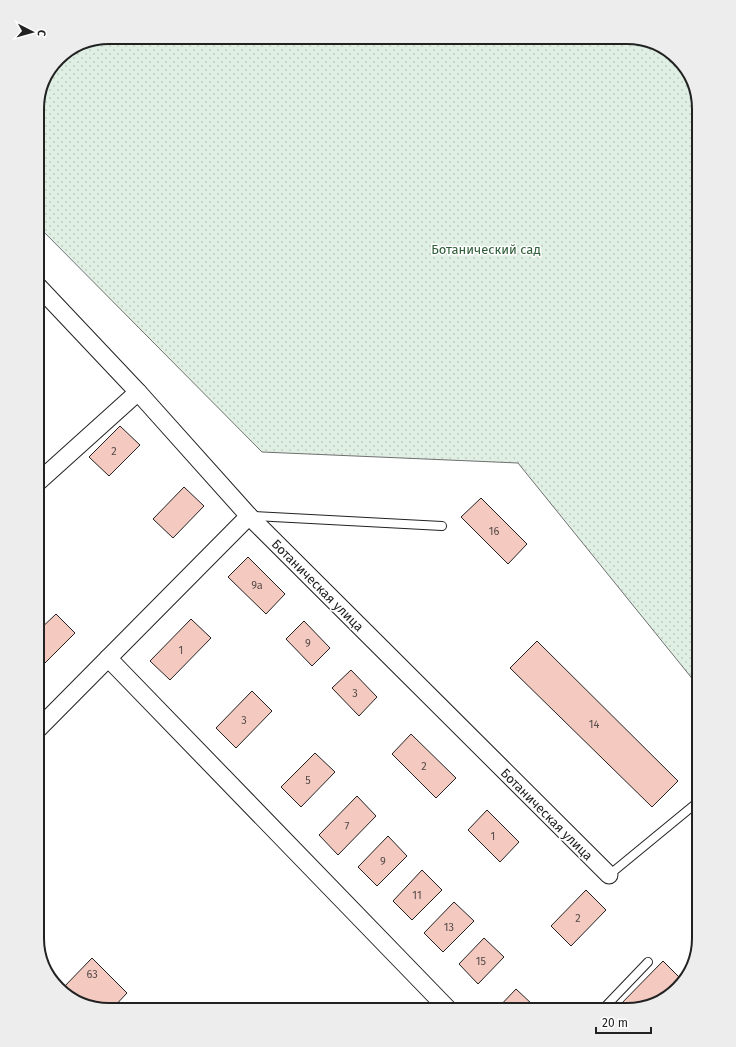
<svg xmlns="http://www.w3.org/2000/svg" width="736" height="1047" viewBox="0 0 736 1047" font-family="'Fira Sans',sans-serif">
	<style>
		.grass { fill: url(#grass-dots); stroke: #6f6f6f }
		.building { fill: #f3c9c0; stroke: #222 }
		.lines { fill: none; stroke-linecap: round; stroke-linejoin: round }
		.service-casing { stroke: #222; stroke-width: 10 }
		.minor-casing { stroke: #222; stroke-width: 19 }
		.service { stroke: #fff; stroke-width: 8 }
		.minor { stroke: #fff; stroke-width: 17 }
		.labels { text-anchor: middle; stroke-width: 3; stroke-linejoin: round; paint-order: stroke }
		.number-label { font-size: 11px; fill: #564c4a }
		.park-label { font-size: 13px; fill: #2f5e38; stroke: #fff }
		.street-label { font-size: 13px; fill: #222; stroke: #fff }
		.rim { fill: none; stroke: #222; stroke-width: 2 }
	</style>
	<defs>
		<pattern id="grass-dots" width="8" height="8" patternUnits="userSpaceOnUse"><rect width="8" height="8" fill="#e0efe3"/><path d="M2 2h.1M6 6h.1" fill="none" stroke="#c0cdc2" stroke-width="1.8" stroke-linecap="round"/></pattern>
	</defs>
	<rect width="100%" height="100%" fill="#fff"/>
	<!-- grass -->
	<polygon class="grass" points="109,37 632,37 667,49 689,73 699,109 699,687 518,463 262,452 37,225 37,104 45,77 61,55"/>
	<!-- building -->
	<g class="building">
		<polygon points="120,426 140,445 109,476 89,457"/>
		<polygon points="184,487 204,506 173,538 153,519"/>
		<polygon points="481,498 527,544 508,564 461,517"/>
		<polygon points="248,557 285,594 266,614 228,577"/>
		<polygon points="56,614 75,633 44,664 37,657 37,632"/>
		<polygon points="191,619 211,638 170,680 150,661"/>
		<polygon points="304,621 330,648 312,666 286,639"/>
		<polygon points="537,641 678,781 652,807 510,668"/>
		<polygon points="351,670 377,697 359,716 332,688"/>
		<polygon points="252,691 272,711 236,748 216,728"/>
		<polygon points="411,734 456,778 436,798 392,754"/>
		<polygon points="315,753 335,772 301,807 281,787"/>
		<polygon points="357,796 376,816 338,855 319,835"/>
		<polygon points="487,810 519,842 500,862 468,830"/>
		<polygon points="388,836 407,856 377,886 358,867"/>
		<polygon points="422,870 442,890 412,920 393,901"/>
		<polygon points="586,890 606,910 571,946 551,926"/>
		<polygon points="454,902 474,921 443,952 424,933"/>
		<polygon points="484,938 504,957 478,984 459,964"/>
		<polygon points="92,958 127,993 111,1010 104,1010 73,1000 62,989"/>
		<polygon points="663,961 683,981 663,1000 627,1010 615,1010"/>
		<polygon points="516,989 533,1005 528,1010 496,1010"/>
	</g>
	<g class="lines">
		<!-- service casing -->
		<g class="service-casing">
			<g id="service">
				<polyline points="252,516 442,526"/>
				<polyline points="609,875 699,801"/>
				<polyline points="602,1010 648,962"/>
			</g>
		</g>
		<!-- minor casing -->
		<g class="minor-casing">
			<g id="minor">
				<polyline points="37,285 138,392 249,516 609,875"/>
				<polyline points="37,483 138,392"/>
				<polyline points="108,658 449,1010"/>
				<polyline points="37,730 249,516"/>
			</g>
		</g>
		<!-- service -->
		<use href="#service" class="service"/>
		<!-- minor -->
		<use href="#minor" class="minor"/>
	</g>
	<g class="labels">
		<!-- number labels -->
		<g class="number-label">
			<text x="114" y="455">2</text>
			<text x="494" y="535">16</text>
			<text x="257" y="589">9а</text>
			<text x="308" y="647">9</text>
			<text x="181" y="654">1</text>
			<text x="355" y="697">3</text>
			<text x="244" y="724">3</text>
			<text x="594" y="728">14</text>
			<text x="424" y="770">2</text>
			<text x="308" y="784">5</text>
			<text x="347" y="830">7</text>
			<text x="493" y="840">1</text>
			<text x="383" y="865">9</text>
			<text x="417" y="899">11</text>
			<text x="578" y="922">2</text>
			<text x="449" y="931">13</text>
			<text x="481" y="965">15</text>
			<text x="92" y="978">63</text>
		</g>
		<!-- park labels -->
		<g class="park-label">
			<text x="486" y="254">Ботанический сад</text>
		</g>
		<!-- street labels -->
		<g class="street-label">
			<text transform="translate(318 585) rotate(45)" y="5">Ботаническая улица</text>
			<text transform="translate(547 814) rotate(45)" y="5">Ботаническая улица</text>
		</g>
	</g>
	<!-- crop -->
	<path d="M0 0H736V1047H0ZM109 44H627A65 65 0 0 1 692 109V938A65 65 0 0 1 627 1003H109A65 65 0 0 1 44 938V109A65 65 0 0 1 109 44Z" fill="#ededed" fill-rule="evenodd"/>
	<path class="rim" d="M109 44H627A65 65 0 0 1 692 109V938A65 65 0 0 1 627 1003H109A65 65 0 0 1 44 938V109A65 65 0 0 1 109 44Z"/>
	<!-- north arrow -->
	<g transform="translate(32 32) rotate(96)" stroke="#ffffff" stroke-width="3" paint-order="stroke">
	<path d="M0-3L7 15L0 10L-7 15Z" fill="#222222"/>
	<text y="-6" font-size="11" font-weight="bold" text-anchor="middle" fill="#222222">С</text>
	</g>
	<!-- scale -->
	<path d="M596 1027v6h55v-6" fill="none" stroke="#222222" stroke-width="2"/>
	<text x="602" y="1027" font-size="12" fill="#222222" stroke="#ffffff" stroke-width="3" paint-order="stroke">20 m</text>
</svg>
